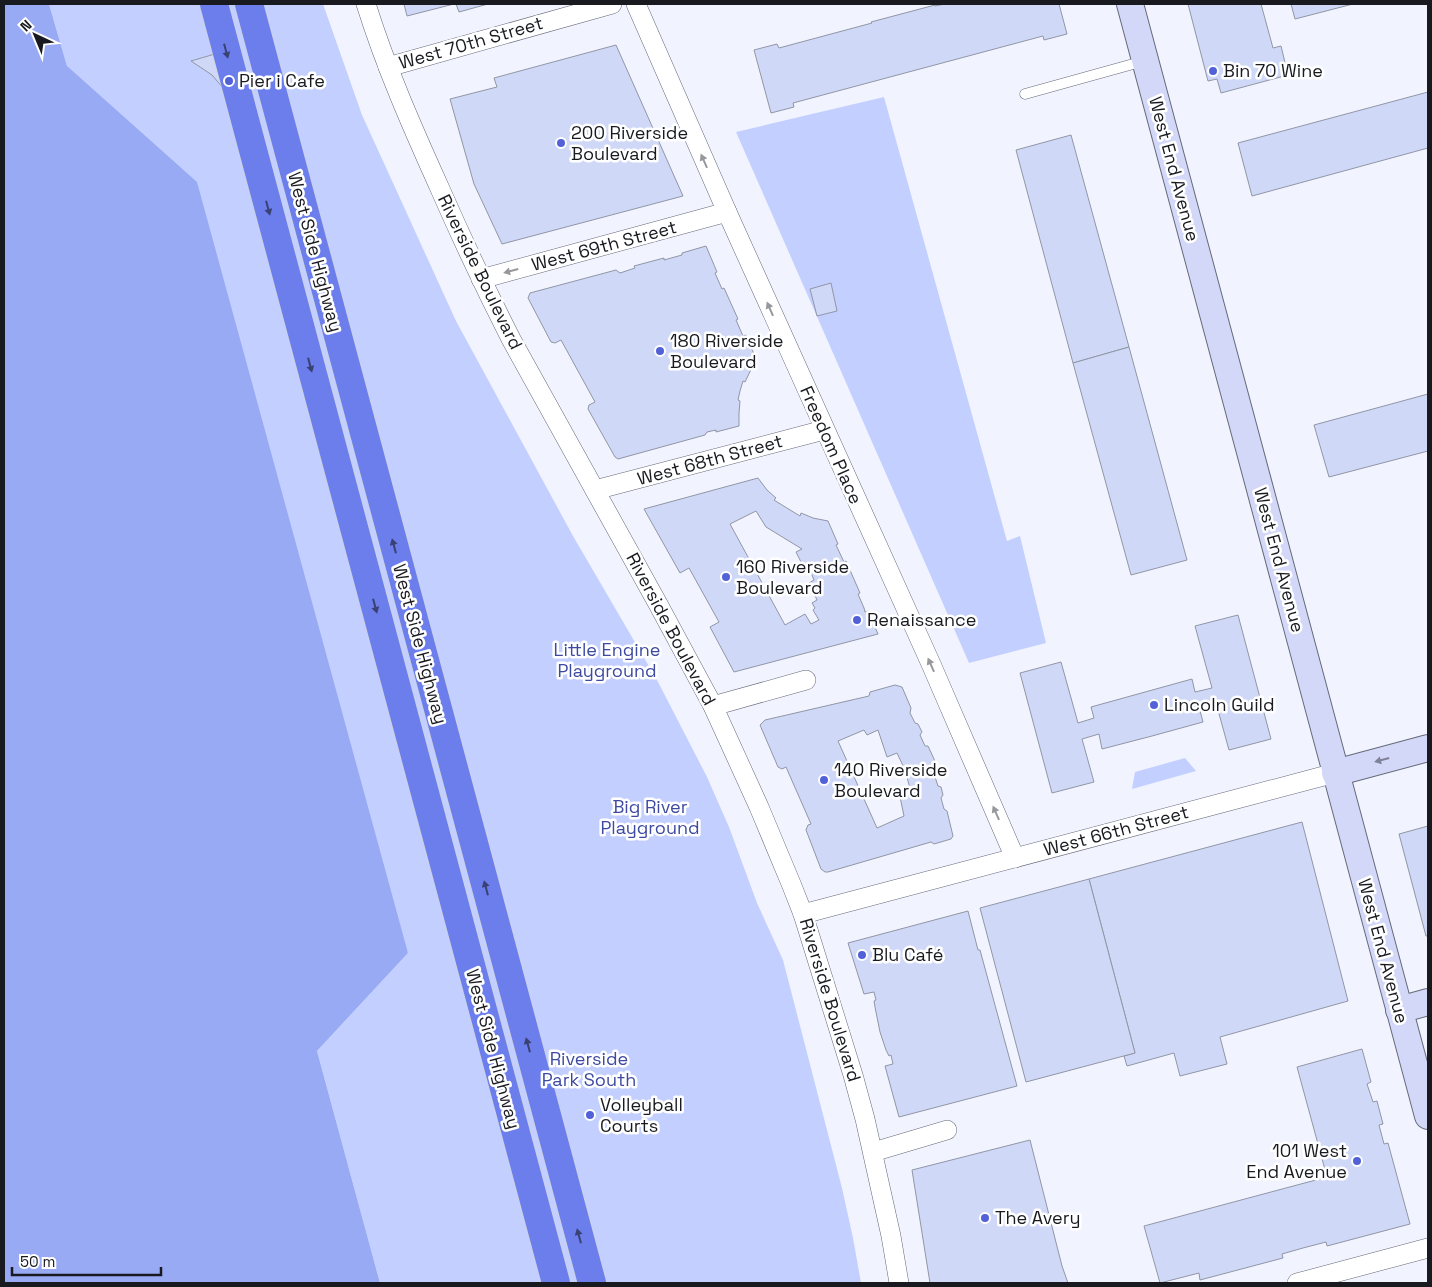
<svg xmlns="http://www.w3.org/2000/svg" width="1432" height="1287" viewBox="0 0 1432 1287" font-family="'Space Grotesk',sans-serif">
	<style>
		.green { fill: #c3cfff }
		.water { fill: #99aaf4 }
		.building { fill: #d0d8f7; stroke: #9196a6; fill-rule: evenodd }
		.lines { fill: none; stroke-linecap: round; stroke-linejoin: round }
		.lane-casing { stroke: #666a79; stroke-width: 11 }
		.street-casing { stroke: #666a79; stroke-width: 20 }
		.secondary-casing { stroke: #666a79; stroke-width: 28 }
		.highway-casing { stroke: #d1d1d2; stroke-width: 29 }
		.lane { stroke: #fff; stroke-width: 10 }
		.street { stroke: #fff; stroke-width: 19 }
		.secondary { stroke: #d3d8f9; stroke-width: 26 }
		.highway { stroke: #6b7eec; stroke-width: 28 }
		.oneway { fill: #394272 }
		.oneway2 { fill: #97989b }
		.oneway3 { fill: #7f8297 }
		.poi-dot { fill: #5261d7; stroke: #fff; stroke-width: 2 }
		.labels { text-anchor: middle; stroke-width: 5; stroke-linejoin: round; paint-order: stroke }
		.street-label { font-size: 18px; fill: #181a20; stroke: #fff }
		.poi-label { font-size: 18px; fill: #181a20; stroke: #fff; text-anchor: start }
		.park-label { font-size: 18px; fill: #3e4aa0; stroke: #fff }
	</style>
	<rect width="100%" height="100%" fill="#f1f4ff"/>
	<!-- green -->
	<g class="green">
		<polygon points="49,4 323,4 362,115 456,321 573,536 657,680 707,777 729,827 757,903 783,960 842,1188 853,1238 861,1283 380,1283 317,1051 408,953 67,66"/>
		<polygon points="884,97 1007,541 1020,536 1046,643 969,663 736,132"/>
		<polygon points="1185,758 1196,771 1132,789 1135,772"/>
	</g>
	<!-- water -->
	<polygon class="water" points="4,4 49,4 67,66 197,182 408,953 317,1051 380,1283 4,1283"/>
	<!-- building -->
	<g class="building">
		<polygon points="404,4 454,4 407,16"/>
		<polygon points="456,4 488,4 459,12"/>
		<polygon points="945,4 1059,4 1067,34 1044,40 1043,36 793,103 794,107 771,113 754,50 777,44 779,48 872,23 871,22 935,5 935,6"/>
		<polygon points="1188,4 1261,4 1273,48 1281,46 1288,75 1221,93 1217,79 1208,81"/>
		<polygon points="1291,4 1353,4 1295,19"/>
		<polygon points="616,45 683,196 502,244 474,184 450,99 497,87 494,78"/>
		<polygon points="232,49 223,88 212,75 191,61"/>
		<polygon points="1428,92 1428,148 1252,196 1238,143"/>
		<polygon points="1071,135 1129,347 1073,363 1016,150"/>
		<polygon points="706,246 717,272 715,273 722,289 724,288 738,319 736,320 743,336 746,335 756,359 745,382 743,381 740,391 738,400 740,401 739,413 739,426 716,432 716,430 707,432 705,435 618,459 615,457 588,409 589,405 595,402 561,340 555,343 551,342 528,298 530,293 616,270 620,273 635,268 634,266 664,258 664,260 682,255 682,253"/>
		<polygon points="831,283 837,311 817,316 810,289"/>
		<polygon points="1129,347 1187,560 1131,575 1073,363"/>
		<polygon points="1428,394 1428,451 1329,477 1314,425"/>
		<path d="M758 478 767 490 776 498 774 500 782 505 800 516 801 513 813 518 828 521 838 544 836 545 844 562 846 561 860 593 858 594 864 608 865 612 868 611 878 634 734 672 710 627 719 622 689 568 680 573 644 509ZM756 511 766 527 802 549 796 552 803 566 808 565 814 580 809 583 817 600 812 603 815 608 813 610 819 620 811 624 805 614 785 625 730 524Z"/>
		<polygon points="1238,615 1271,739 1229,750 1216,703 1199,707 1203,722 1152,736 1102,749 1099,734 1082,739 1094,782 1052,793 1020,673 1061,662 1078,723 1094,718 1091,707 1192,679 1195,692 1212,688 1195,626"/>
		<path d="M895 685 902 687 911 708 910 713 915 723 918 724 922 732 920 735 925 746H928L934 759 937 772 934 774 938 786 941 787 943 795 941 798 944 809 947 811 953 836 951 839 934 844 931 842 828 872H825L821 869 806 830 808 825 811 824 786 767 782 769 778 767 760 725 765 720 869 696 870 692ZM864 730 867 735 878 730 887 757 897 753 905 770 911 792 900 797 904 816 877 828 838 741Z"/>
		<polygon points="1302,822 1348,1001 1220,1037 1227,1064 1180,1076 1174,1053 1127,1066 1124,1056 1135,1053 1089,879"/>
		<polygon points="1428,826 1428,936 1426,936 1399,834"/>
		<polygon points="1089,879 1135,1053 1026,1082 980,908"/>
		<polygon points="968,911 978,950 980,950 1017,1086 899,1117 885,1066 893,1064 891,1055 889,1056 886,1050 880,1032 875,1007 874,1001 876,1000 874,992 864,994 848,943"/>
		<polygon points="1362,1049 1371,1082 1367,1084 1373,1102 1377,1101 1383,1124 1379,1125 1384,1144 1388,1143 1410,1224 1327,1246 1326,1242 1303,1248 1282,1254 1283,1258 1200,1280 1199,1273 1160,1283 1144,1226 1327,1177 1297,1067"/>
		<polygon points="1030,1140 1062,1266 1068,1283 930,1283 912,1170"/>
	</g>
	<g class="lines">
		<!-- lane casing -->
		<g class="lane-casing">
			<polyline id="lane" points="1025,94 1144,61"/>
		</g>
		<!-- street casing -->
		<g class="street-casing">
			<g id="street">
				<path d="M366 4C386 68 413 129 441 191 463 241 486 290 511 339L658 604 713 706 759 807 792 886 803 914 853 1075 865 1119 891 1236 899 1283"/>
				<polyline points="636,4 727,212 931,664 1015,858"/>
				<polyline points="388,67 612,4"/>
				<polyline points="481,279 727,212"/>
				<polyline points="595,490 824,430"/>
				<polyline points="713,706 806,680"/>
				<polyline points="803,914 1335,773"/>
				<polyline points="873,1152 947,1130"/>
				<polyline points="1297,1283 1428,1248"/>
			</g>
		</g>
		<!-- secondary casing -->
		<g class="secondary-casing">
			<g id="secondary">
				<polyline points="1130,4 1428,1116"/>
				<polyline points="1335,773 1428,748"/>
				<polyline points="1399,1010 1428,1002"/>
			</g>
		</g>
		<!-- highway casing -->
		<g class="highway-casing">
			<g id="highway">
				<polyline points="214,4 556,1283"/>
				<polyline points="249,4 592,1283"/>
			</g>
		</g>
		<!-- lane -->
		<use href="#lane" class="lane"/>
		<!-- street -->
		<use href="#street" class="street"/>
		<!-- secondary -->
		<use href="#secondary" class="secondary"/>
		<!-- highway -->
		<use href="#highway" class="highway"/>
	</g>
	<!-- one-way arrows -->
	<defs><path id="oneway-solid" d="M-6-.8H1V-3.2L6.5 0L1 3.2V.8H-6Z" transform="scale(1.25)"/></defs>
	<g class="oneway">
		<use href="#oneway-solid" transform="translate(226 51) rotate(75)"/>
		<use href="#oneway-solid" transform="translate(268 208) rotate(75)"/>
		<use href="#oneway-solid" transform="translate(310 365) rotate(75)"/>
		<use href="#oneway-solid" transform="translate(394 546) rotate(-105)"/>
		<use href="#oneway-solid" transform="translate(375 606) rotate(75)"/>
		<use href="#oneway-solid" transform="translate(486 888) rotate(-105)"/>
		<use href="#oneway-solid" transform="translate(528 1045) rotate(-105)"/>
		<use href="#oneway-solid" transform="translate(579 1236) rotate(-105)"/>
	</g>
	<g class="oneway2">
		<use href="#oneway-solid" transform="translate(704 161) rotate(-114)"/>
		<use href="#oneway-solid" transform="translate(511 271) rotate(165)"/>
		<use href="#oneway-solid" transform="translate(770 309) rotate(-114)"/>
		<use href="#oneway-solid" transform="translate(931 665) rotate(-114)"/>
		<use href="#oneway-solid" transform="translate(996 813) rotate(-114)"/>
	</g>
	<use class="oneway3" href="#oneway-solid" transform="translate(1382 760) rotate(165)"/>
	<!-- markers -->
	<g class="poi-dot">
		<circle cx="1213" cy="71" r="5"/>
		<circle cx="229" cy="81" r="5"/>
		<circle cx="561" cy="143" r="5"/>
		<circle cx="660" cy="351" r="5"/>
		<circle cx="726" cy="577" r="5"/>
		<circle cx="857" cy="620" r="5"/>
		<circle cx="1154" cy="705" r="5"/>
		<circle cx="824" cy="780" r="5"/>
		<circle cx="862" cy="955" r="5"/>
		<circle cx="590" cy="1115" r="5"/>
		<circle cx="1357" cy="1161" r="5"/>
		<circle cx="985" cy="1218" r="5"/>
	</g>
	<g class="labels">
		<!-- street labels -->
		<g class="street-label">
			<text transform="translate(471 43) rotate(-16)" y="6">West 70th Street</text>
			<text transform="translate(1174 169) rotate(75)" y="6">West End Avenue</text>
			<text transform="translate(604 246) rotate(-15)" y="6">West 69th Street</text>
			<text transform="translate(315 252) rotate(75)" y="6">West Side Highway</text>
			<text transform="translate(480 272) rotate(64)" y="6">Riverside Boulevard</text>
			<text transform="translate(831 445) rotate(66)" y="6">Freedom Place</text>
			<text transform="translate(710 460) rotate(-15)" y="6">West 68th Street</text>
			<text transform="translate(1279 560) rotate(75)" y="6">West End Avenue</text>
			<text transform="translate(671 629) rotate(62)" y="6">Riverside Boulevard</text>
			<text transform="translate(420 644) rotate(75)" y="6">West Side Highway</text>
			<text transform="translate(1116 831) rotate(-15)" y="6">West 66th Street</text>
			<text transform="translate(1383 951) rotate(75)" y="6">West End Avenue</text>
			<text transform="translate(830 1000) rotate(73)" y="6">Riverside Boulevard</text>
			<text transform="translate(493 1049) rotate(75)" y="6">West Side Highway</text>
		</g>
		<!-- poi labels -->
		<g class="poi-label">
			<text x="1223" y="77">Bin 70 Wine</text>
			<text x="239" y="87">Pier i Cafe</text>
			<text x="571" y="139">200 Riverside<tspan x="571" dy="21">Boulevard</tspan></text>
			<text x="670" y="347">180 Riverside<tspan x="670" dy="21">Boulevard</tspan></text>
			<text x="736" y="573">160 Riverside<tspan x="736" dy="21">Boulevard</tspan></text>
			<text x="867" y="626">Renaissance</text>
			<text x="1164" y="711">Lincoln Guild</text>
			<text x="834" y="776">140 Riverside<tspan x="834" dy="21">Boulevard</tspan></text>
			<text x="872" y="961">Blu Café</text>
			<text x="600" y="1111">Volleyball<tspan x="600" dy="21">Courts</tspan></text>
			<text x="1347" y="1157" text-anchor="end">101 West<tspan x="1347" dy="21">End Avenue</tspan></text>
			<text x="995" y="1224">The Avery</text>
		</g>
		<!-- park labels -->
		<g class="park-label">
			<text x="607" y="656">Little Engine<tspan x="607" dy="21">Playground</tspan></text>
			<text x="650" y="813">Big River<tspan x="650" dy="21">Playground</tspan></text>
			<text x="589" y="1065">Riverside<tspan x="589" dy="21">Park South</tspan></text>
		</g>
	</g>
	<!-- border -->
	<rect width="1432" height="1287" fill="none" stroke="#181a20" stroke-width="10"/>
	<!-- north arrow -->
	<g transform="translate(35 35) rotate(316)" stroke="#ffffff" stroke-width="4" paint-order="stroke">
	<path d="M0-4L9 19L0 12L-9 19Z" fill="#181a20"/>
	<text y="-8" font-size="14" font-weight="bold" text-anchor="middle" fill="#181a20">N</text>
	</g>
	<!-- scale -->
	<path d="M12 1267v8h149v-8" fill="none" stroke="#181a20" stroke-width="2.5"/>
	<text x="20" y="1267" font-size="15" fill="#181a20" stroke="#ffffff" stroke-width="4" paint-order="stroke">50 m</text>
</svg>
